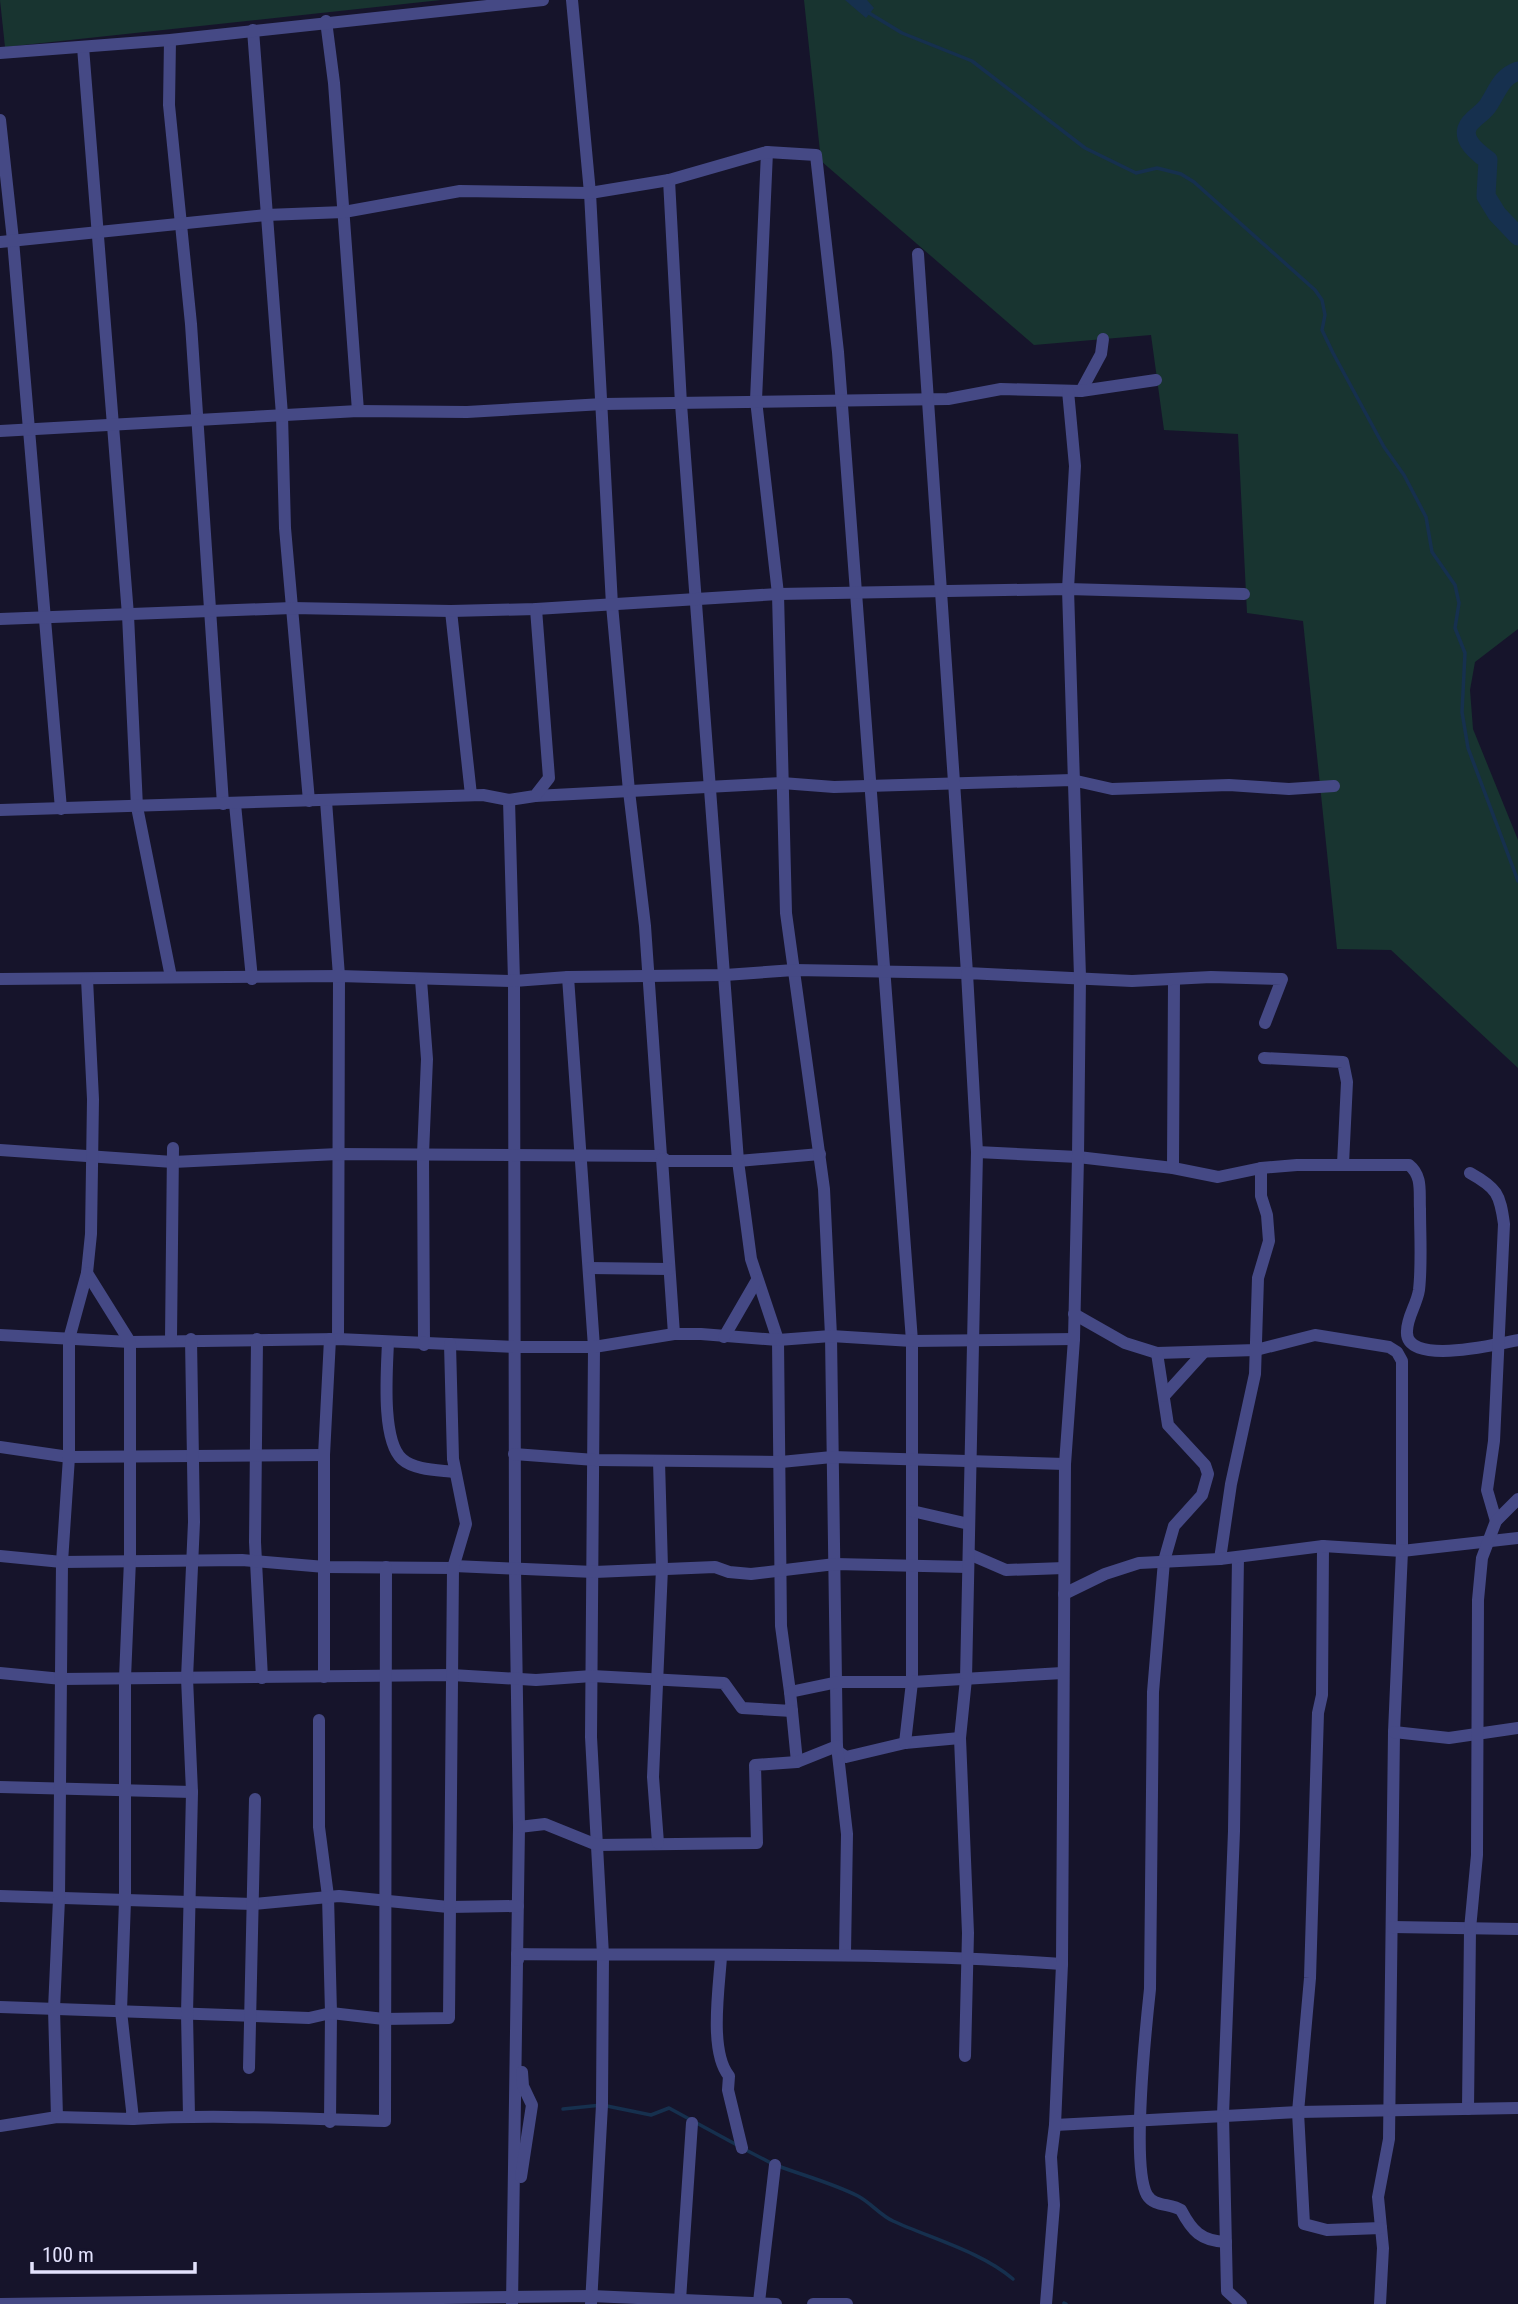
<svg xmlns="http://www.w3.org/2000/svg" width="1518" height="2304" viewBox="0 0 1518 2304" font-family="'Roboto Condensed',sans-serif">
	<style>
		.green { fill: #183430 }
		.water { fill: #16304e }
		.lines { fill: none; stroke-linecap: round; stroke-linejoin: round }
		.stream { stroke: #16304e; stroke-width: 3.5 }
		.river { stroke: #16304e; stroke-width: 19 }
		.street { stroke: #454985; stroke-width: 12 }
	</style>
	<rect width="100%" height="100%" fill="#16142b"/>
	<!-- green -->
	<g class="green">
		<polygon points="0,0 441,0 5,47"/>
		<polygon points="804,0 1518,0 1518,629 1475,662 1470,690 1473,729 1518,840 1518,1068 1391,950 1337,949 1303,621 1247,613 1238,434 1164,430 1151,335 1034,345 821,161"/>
	</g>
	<!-- water -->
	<polygon class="water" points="845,0 867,0 874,8 866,18"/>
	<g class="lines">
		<!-- stream -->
		<g class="stream">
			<polyline points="869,13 902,33 972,61 1085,148 1136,173 1157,168 1181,174 1194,182 1315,290 1322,300 1325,315 1322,330 1333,353 1384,447 1404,475 1426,517 1432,552 1455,585 1459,603 1455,628 1465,653 1462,712 1468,748 1518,881"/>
			<polyline points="563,2109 602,2105 651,2115 669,2108 737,2145"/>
			<polyline points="744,2149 771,2163"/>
			<path d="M778 2166C805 2176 832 2183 858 2196 871 2203 880 2215 893 2221 930 2238 982 2252 1013 2279"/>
			<polyline points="1064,2303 1066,2304"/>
		</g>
		<!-- river -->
		<path class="river" d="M1518 71C1501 77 1498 90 1489 104 1485 111 1478 115 1473 120 1456 135 1475 151 1488 160L1486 196 1497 214 1518 236"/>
		<!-- street -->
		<g class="street">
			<polyline points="572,0 590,193 612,605 629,791 645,926 661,1156 667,1161 738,1161 820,1154"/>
			<polyline points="326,21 334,83 358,411"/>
			<polyline points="253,30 282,415 285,528 309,801"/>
			<polyline points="170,40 169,105 191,324 223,804"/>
			<polyline points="83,47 128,615 137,807 171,977"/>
			<polyline points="0,53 170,40 543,0"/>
			<polyline points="0,120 13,240 61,809"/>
			<polyline points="767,152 756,400 778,594 786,913 824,1189 831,1336 837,1751 846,1757 905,1743 960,1738"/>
			<polyline points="669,180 681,404 738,1161 751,1259 778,1340 781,1626 790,1692"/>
			<polyline points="0,242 266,215 344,212 460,191 590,193 669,180 767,152 816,155 838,352 912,1341 912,1682 905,1743"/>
			<polyline points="1081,391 1101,354 1103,339"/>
			<polyline points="0,431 358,411 467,412 603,404 948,399 1001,389 1081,391 1156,380"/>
			<polyline points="451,611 471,795"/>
			<polyline points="0,619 292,608 451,611 536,609 778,594 1068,589 1244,594"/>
			<polyline points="535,796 782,783 834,787 1072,780 1112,789 1229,785 1289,789 1334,786"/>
			<polyline points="509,800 514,981 515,1569 519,1827 512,2304"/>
			<polyline points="326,801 339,976 338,1339"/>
			<polyline points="235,804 252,979"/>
			<polyline points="0,810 483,795 509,800 535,796 549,778 536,609"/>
			<polyline points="568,977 594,1347 591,1737 603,1955 602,2105 591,2304"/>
			<polyline points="0,979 339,976 514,981 568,977 725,975 794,970 967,973 918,254"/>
			<polyline points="421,980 427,1059 423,1154 424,1345"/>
			<polyline points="1264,1058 1343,1062 1347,1082 1343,1164"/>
			<polyline points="0,1150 173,1162 338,1154 661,1156"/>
			<path d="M977 1152 1078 1157 1173 1168 1218 1177 1261 1168 1297 1165H1409C1423 1176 1419 1193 1420 1209 1420 1235 1422 1264 1419 1290 1417 1304 1407 1317 1407 1331 1404 1367 1499 1344 1518 1340"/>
			<polyline points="662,1159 674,1334"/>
			<polyline points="1173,1168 1174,981"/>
			<path d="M1470 1173C1497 1188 1500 1194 1504 1224L1494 1441 1487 1490 1496 1521"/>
			<polyline points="589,1268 669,1269"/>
			<polyline points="1074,1314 1125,1343 1157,1353 1256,1350 1315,1335 1389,1347 1397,1352 1402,1361 1402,1551 1394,1732 1389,2139 1378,2197 1383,2248 1380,2304"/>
			<polyline points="0,1335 130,1342 338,1339 514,1347 594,1347 674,1334 701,1334 778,1340 831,1336 912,1341 1074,1339"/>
			<polyline points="724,1337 757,1280"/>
			<polyline points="171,1339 173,1148"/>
			<polyline points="257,1339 255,1542 262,1678"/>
			<path d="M388 1342C387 1369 381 1440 402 1459 414 1470 439 1470 454 1472"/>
			<path d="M1157 1353 1168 1425 1205 1465 1208 1474 1202 1495 1174 1526 1164 1561 1153 1692 1150 1989C1146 2026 1131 2167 1147 2195 1154 2207 1171 2203 1181 2210 1192 2231 1201 2241 1226 2242"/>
			<polyline points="1164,1396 1204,1352"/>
			<polyline points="0,1447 69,1457 324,1455"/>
			<polyline points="514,1454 595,1460 781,1462 832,1457 1065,1464"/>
			<polyline points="912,1511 969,1524"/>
			<polyline points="1323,1546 1322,1695 1318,1713 1310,1978 1298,2112 1304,2224 1327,2230 1381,2228"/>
			<polyline points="969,1554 1006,1570 1064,1568"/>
			<polyline points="0,1556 62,1562 242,1560 325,1567 453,1568"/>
			<polyline points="1238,1557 1234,1831 1223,2115 1227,2291 1241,2304"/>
			<polyline points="1220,1559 1231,1484 1255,1374 1258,1278 1269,1241 1267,1215 1261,1196 1261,1168"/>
			<polyline points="454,1566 594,1572 715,1567 729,1572 751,1574 835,1564 968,1567"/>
			<polyline points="1064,1594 1105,1574 1139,1563 1220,1559 1323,1546 1402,1551 1518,1538"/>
			<polyline points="0,1673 62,1679 452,1675 536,1680 592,1676 724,1683 742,1708 792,1711 790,1692 838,1682 912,1682 1062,1673"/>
			<polyline points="324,1677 324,1455 330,1339"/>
			<polyline points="792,1711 797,1762"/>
			<polyline points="319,1720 319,1827 328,1896 331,2013 330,2122"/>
			<polyline points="1394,1732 1449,1738 1518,1728"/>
			<polyline points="0,1787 192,1792"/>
			<polyline points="519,1827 545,1824 597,1845 757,1843 755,1765 797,1762 837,1746 847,1834 845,1953"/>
			<polyline points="658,1843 653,1777 662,1568 659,1461"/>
			<polyline points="0,1896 253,1904 339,1896 448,1907 518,1906"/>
			<polyline points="1392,1927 1518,1929"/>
			<path d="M721 1957C719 1988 709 2052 729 2076L728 2090 742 2148"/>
			<path d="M518 1960 517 1954C699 1956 881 1951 1062 1964"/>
			<polyline points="0,2007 309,2018 331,2013 384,2019 449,2018 453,1568 466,1524 453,1459 450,1344"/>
			<polyline points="965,2056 968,1933 960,1738 966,1679 977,1152 967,973 1132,981 1211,977 1282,979 1265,1023"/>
			<polyline points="249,2068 255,1799"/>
			<polyline points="1468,2109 1470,1929 1477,1855 1478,1600 1482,1558 1496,1521 1518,1499"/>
			<polyline points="189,2116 187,2014 192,1792 187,1678 194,1522 191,1339"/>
			<polyline points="57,2117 54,2009 59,1899 62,1562 69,1457 69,1339 87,1273 91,1234 93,1099 87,979"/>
			<path d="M133 2119C218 2114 301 2119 385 2121L386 1567"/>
			<polyline points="1055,2125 1298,2112 1518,2108"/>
			<polyline points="0,2126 57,2117 133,2119 121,2011 125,1901 125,1678 130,1560 130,1342 87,1273"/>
			<polyline points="521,2177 532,2105 523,2086 522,2072"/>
			<polyline points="680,2300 692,2123"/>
			<polyline points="759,2302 775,2165"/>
			<polyline points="0,2304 591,2296 776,2304"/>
			<polyline points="813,2304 847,2304"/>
			<polyline points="1046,2304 1054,2205 1051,2157 1055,2125 1062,1964 1065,1464 1074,1339 1078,1157 1080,977 1068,589 1075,466 1068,391"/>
		</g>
	</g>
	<!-- scale -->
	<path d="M32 2262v10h163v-10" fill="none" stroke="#e2e1fc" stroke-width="3.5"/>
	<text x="42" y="2262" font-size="21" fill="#e2e1fc" stroke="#16142b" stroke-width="5" paint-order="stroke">100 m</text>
</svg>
